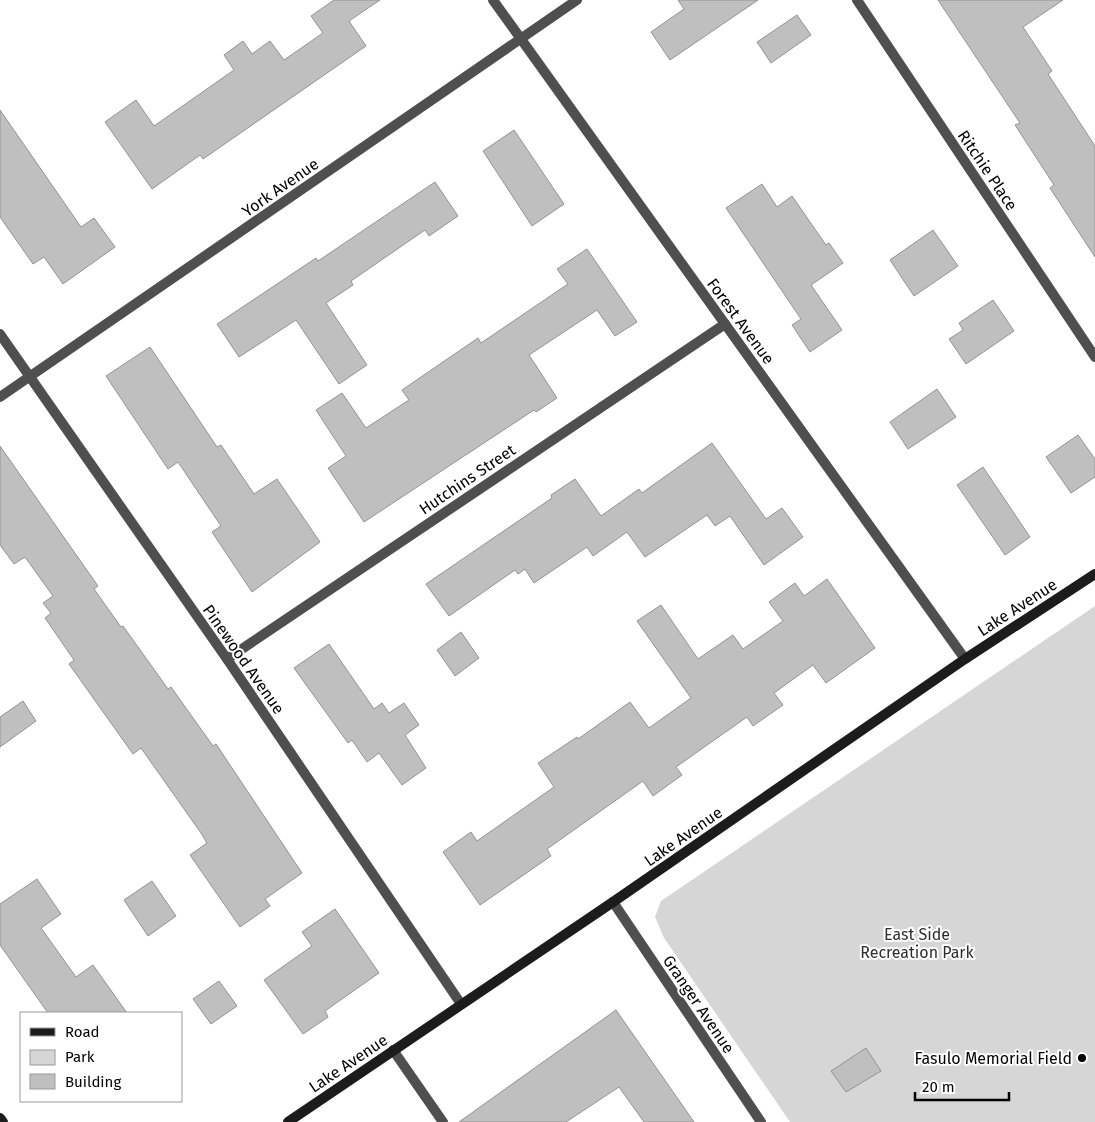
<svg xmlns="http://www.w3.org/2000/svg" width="1095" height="1122" viewBox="0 0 1095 1122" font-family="'Fira Sans',sans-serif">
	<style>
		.park { fill: #d6d6d6 }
		.building { fill: #bfbfbf; stroke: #939393 }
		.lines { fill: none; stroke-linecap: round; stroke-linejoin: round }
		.lane { stroke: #4f4f4f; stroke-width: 10 }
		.street { stroke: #4f4f4f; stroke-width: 10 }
		.secondary { stroke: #1c1c1c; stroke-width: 10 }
		.poi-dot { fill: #000; stroke: #fff; stroke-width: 2 }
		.labels { text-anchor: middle; stroke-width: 4; stroke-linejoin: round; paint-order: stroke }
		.street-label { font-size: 16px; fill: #000; stroke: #fff }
		.park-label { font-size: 16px; fill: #2d2d2d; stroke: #fff }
		.poi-label { font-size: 16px; fill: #000; stroke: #fff; text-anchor: end }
	</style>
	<rect width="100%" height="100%" fill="#fff"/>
	<!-- park -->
	<polygon class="park" points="1095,606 1095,1122 790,1122 664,938 655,917 661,901"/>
	<!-- building -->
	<g class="building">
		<polygon points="334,0 380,0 349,21 366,46 203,159 200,155 152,189 105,122 136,100 154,126 234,70 224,55 243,41 252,54 270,41 284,60 323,33 311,16"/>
		<polygon points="678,0 758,0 670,60 651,32 684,9"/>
		<polygon points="938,0 1063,0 1023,27 1052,71 1048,74 1095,146 1095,257 1050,188 1054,185 1015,125 1020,123"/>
		<polygon points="797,15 811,35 771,63 757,42"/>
		<polygon points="0,110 81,227 94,218 115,247 63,284 44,257 33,264 0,217"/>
		<polygon points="514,130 564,204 532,226 483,151"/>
		<polygon points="435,182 458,216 429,236 425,230 351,281 353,285 326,303 367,365 339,384 296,320 239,357 217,324 316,258 318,261"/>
		<polygon points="762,184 777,207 792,196 826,245 829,243 843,263 811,285 842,330 810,352 792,325 801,319 726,208"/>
		<polygon points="933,230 958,266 914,296 890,260"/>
		<polygon points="587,249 637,322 615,336 597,310 529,355 557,398 536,412 534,410 364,522 328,468 346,456 316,410 342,393 366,428 409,400 402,390 478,338 481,343 568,284 557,269"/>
		<polygon points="993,300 1014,331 966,364 949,339 963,330 959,323"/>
		<polygon points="150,347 217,447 221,445 254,494 277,479 320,542 252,592 212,532 221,526 178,462 168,469 106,376"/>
		<polygon points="937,389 956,417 908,449 890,422"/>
		<polygon points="1078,435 1095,459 1095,477 1071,493 1046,457"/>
		<polygon points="712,443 766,519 782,508 803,537 764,565 730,516 715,526 707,515 645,557 627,532 593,556 587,547 534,583 525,569 518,574 515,570 449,616 426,584 552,498 551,495 575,479 601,516 639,489 642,493"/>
		<polygon points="0,446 98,586 94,589 121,627 123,626 168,689 171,687 213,746 216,744 302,873 265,899 270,906 240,927 190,855 207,843 201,833 141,748 133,754 69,664 74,660 45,618 51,613 43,603 53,596 25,557 14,564 0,545"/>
		<polygon points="983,467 1030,537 1005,555 957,485"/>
		<polygon points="827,579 875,648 826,683 813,665 774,693 783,705 753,726 747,717 676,767 682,775 653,796 643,781 547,849 551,856 480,905 443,852 471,832 477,841 554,787 538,763 577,737 578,739 630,702 649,728 691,698 637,621 661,605 698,659 733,635 743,649 783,621 769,602 795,583 804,596"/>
		<polygon points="461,632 479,658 455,676 437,650"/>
		<polygon points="329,644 374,709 382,703 389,713 404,703 419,725 405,735 426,768 402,785 379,753 367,762 352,740 348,743 294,668"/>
		<polygon points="23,701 36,721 0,747 0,717"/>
		<polygon points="37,879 61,914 41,928 76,977 93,965 127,1013 48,1013 0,945 0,904"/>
		<polygon points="152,881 176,916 148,936 124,900"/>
		<polygon points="335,909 379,973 325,1011 328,1017 303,1034 264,980 312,946 302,932"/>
		<polygon points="219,981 237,1006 211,1024 193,999"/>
		<polygon points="616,1010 694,1122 644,1122 619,1087 566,1122 459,1122"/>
		<polygon points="866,1048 881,1071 846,1092 831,1071"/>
	</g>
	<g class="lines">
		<!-- lane -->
		<polyline class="lane" points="393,1050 443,1122"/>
		<!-- street -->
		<g class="street">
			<polyline points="493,0 965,659"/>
			<polyline points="857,0 1095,357"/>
			<polyline points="0,334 227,659 461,1004"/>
			<polyline points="0,397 577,0"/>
			<polyline points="227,659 725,324"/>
			<polyline points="613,902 761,1122"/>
		</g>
		<!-- secondary -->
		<g class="secondary">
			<polyline points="0,1118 3,1122"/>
			<polyline points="288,1122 613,902 965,659 1095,574"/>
		</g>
	</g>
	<!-- markers -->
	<circle class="poi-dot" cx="1082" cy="1058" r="5"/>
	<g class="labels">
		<!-- street labels -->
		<g class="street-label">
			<text transform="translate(988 170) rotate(56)" y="6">Ritchie Place</text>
			<text transform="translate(280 187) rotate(-35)" y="6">York Avenue</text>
			<text transform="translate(741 321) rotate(54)" y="6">Forest Avenue</text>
			<text transform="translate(467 479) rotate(-34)" y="6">Hutchins Street</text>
			<text transform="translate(1017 607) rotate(-33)" y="6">Lake Avenue</text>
			<text transform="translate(244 659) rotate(55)" y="6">Pinewood Avenue</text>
			<text transform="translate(683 836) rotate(-35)" y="6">Lake Avenue</text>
			<text transform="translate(699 1004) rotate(56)" y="6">Granger Avenue</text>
			<text transform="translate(348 1063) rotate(-34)" y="6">Lake Avenue</text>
		</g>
		<!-- park labels -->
		<g class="park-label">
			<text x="917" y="940">East Side<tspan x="917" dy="18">Recreation Park</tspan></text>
		</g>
		<!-- poi labels -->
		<g class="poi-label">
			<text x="1072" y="1064">Fasulo Memorial Field</text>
		</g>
	</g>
	<!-- legend -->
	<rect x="20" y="1012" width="162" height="90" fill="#ffffff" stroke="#999999"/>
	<rect x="30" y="1028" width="25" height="8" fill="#1c1c1c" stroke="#999999"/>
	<text x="65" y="1037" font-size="15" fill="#000000">Road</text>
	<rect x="30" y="1050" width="25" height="15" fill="#d6d6d6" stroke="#999999"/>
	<text x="65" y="1062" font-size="15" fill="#000000">Park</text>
	<rect x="30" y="1074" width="25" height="15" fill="#bfbfbf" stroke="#999999"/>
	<text x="65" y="1087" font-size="15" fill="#000000">Building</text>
	<!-- scale -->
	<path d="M915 1092v8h94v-8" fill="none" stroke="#000000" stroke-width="2.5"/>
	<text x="922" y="1092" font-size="15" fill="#000000" stroke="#ffffff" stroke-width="4" paint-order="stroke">20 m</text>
</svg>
